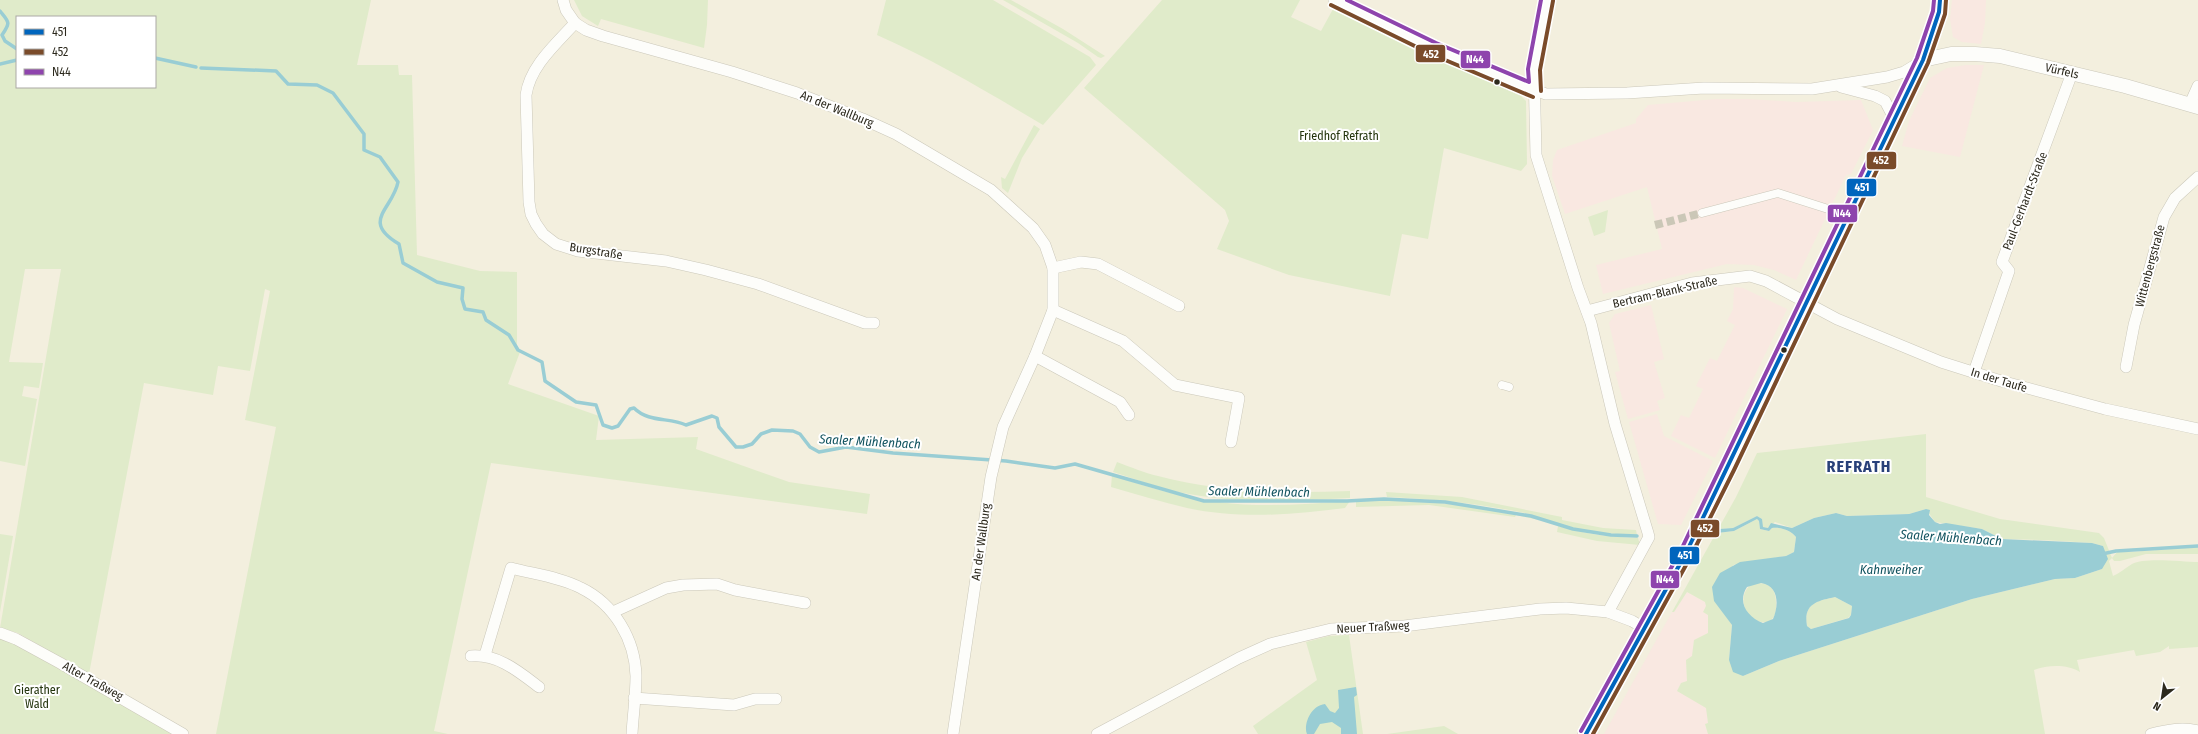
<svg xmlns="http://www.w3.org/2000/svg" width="2198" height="734" viewBox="0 0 2198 734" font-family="'Fira Sans Condensed',sans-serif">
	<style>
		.commercial { fill: #f9e8e1 }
		.green { fill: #e0ebca; fill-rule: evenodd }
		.water { fill: #99cdd4; fill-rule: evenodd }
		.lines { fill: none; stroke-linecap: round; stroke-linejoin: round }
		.stream { stroke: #99cdd4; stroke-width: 3.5 }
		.pedestrian-tunnel { stroke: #cbc7b7; stroke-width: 8; stroke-dasharray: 8 4; stroke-linecap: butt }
		.pedestrian-casing { stroke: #cbc8ba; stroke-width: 9 }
		.minor-casing { stroke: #cbc8ba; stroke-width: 12 }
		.tertiary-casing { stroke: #cbc8ba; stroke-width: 15 }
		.secondary-casing { stroke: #cbc8ba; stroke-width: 17 }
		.pedestrian { stroke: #fdfdfa; stroke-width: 8 }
		.minor { stroke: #fdfdfa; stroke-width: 11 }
		.tertiary { stroke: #fdfdfa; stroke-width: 14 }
		.secondary { stroke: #fdfdfa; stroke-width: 16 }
		.bus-1-casing { stroke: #fff; stroke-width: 7 }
		.bus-2-casing { stroke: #fff; stroke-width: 7 }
		.bus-3-casing { stroke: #fff; stroke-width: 7 }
		.bus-1 { stroke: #0065bd; stroke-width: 4 }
		.bus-2 { stroke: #7a4b2a; stroke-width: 4 }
		.bus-3 { stroke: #8e44ad; stroke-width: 4 }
		.bus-dot { fill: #2c291d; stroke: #fff; stroke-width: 1.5 }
		.labels { text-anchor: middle; stroke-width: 4; stroke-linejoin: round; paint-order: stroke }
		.street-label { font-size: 12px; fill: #2c291d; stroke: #fff }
		.park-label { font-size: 12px; fill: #23340c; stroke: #fff }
		.water-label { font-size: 13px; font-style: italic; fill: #11535f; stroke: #fff }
		.district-label { font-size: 16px; font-weight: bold; letter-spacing: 1px; fill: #294179; stroke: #fff }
		.line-badge { stroke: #fff; stroke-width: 1.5 }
		.badge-label { font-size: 11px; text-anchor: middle; font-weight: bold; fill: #fff }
	</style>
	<rect width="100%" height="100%" fill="#f3efde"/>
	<!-- commercial -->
	<g class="commercial">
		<polygon points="1952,0 1986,0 1985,23 1981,44 1962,42 1953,37 1950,19"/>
		<polygon points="1966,65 1984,65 1960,157 1902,146 1909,121 1930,78 1947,68"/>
		<polygon points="1716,99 1749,99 1796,102 1861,100 1873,130 1851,174 1846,175 1796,280 1774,270 1754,265 1727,264 1603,294 1596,265 1662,249 1647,187 1565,214 1552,176 1553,160 1557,150 1636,123 1636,119 1648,105"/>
		<polygon points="1734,287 1743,288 1787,309 1715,458 1671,436 1681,415 1689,418 1703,389 1696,386 1710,358 1717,361 1735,325 1727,321 1733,309"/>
		<polygon points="1651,305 1664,359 1654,362 1665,398 1657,401 1660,410 1628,419 1615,372 1620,371 1609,323 1615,314"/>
		<polygon points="1657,414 1664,436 1713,461 1681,525 1658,524 1629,422"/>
		<polygon points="1687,592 1705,602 1708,615 1708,633 1694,641 1693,656 1686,660 1687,682 1707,708 1708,723 1705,725 1708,734 1604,734 1672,612 1674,612"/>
	</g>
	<!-- green -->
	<g class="green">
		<path d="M0 0H371L357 65H398L399 75H412L417 255 480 271 517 272V346L520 352 508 384 599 416 596 440 698 437 696 449 789 482 870 494 867 514 491 463 434 731 448 734H216L276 427 245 420 270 291 265 289 250 371 218 366 213 395 144 383 89 674 18 633 0 628 61 269H25L9 362 43 363 39 388 24 386 22 396 37 399 25 466 0 461ZM17 17H155V87H17Z"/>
		<polygon points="574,0 708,0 707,25 704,48 601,19 598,26 582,16"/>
		<path d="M886 0H993L1078 50 1090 57 1096 65 1043 125C989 93 936 61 877 35Z"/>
		<polygon points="1003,0 1011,0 1063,29 1105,56 1101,58 1098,57 1078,43"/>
		<polygon points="1162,0 1300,0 1291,17 1321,31 1333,9 1381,33 1521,96 1526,101 1527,164 1521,171 1444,148 1428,239 1402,234 1390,296 1289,275 1217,249 1229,221 1225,210 1084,88"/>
		<polygon points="1034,125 1040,129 1022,158 1008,193 1002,188 1001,177 1005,179"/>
		<polygon points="1608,210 1605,232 1594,236 1588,217"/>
		<path d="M1926 434V497L2000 519 2099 533 2104 538 2112 558 2118 551 2130 552 2198 547V554H2146L2120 561H2114L2112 558 2109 561 2113 576C2120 573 2125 568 2132 564 2145 557 2182 562 2198 562V647L2169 649V646L2160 652 2136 656 2134 650 2077 660 2080 672C2067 664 2048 665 2034 670L2045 734H1708L1705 724 1708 723 1706 708 1677 691 1681 683 1687 681 1686 660 1692 656 1694 640 1708 633V615L1703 612 1706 606 1705 602 1687 592 1674 612H1672L1736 497 1757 453ZM1926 509 1935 522 1982 529 2002 539 2042 540 2092 543 2103 546 2102 569 2075 578 2055 579 1972 599 1779 661 1743 676 1729 660 1732 625 1725 614 1733 565 1786 556 1794 552 1796 537C1791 530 1780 527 1772 528L1769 531 1760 529 1759 521 1757 519 1734 531 1717 533 1719 529 1733 528 1757 516 1762 519V527L1768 528 1775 522 1792 528 1814 518 1836 513 1847 516 1909 514Z"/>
		<path d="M1117 462C1131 467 1144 473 1158 476 1222 493 1285 493 1350 491V498C1296 501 1243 504 1189 494 1163 490 1138 480 1113 472Z"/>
		<path d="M1112 475C1147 487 1182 498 1219 502 1262 508 1306 504 1350 501L1345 508C1292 515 1239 519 1187 508 1162 502 1136 494 1111 487Z"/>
		<path d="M1386 492 1462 497 1562 517V520L1603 528 1636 530 1637 535C1616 534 1594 533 1573 528 1558 525 1544 518 1529 514 1483 504 1435 499 1387 497Z"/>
		<polygon points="1411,500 1477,507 1531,517 1539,520 1516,515 1515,517 1429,505 1356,507 1356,501"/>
		<path d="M1558 526C1584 534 1610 537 1638 538L1640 545 1597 541 1557 532Z"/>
		<polygon points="0,534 13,536 0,612"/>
		<path d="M1754 583C1771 582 1777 590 1776 607 1776 613 1775 617 1770 621 1748 629 1732 594 1754 583Z"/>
		<path d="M1835 597 1852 606 1851 615 1848 618 1811 629 1807 626C1803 603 1817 601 1835 597Z"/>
		<polygon points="1349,635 1363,734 1258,734 1253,726 1317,680 1306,642 1329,636"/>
		<polygon points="0,638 14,642 173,734 0,734"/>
		<polygon points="1444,726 1458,734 1387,734"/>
	</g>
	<!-- water -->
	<g class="water">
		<path d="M1926 509 1930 510 1929 515 1935 522 1940 524 1946 523 1982 529 2002 539 2092 543 2103 546 2108 559 2102 569 2075 578 2055 579 1972 599 1779 661 1743 676 1733 672 1729 660 1732 625 1714 601 1712 587 1720 573 1740 562 1786 556 1794 552 1796 537C1791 530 1780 527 1772 528L1769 531 1760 529 1759 521 1757 519 1734 531 1717 533 1719 529 1733 528 1757 516 1762 519 1763 527 1768 528 1771 523 1792 528 1814 518 1836 513 1847 516 1909 514ZM1761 583C1779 586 1779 605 1773 619L1763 623C1747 617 1737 602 1747 587ZM1835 597 1852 606 1851 615 1849 618 1811 629 1807 626C1803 603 1818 601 1835 597Z"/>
		<path d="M1356 687 1357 695 1354 697 1357 734H1341V728L1332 722 1320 724 1314 734H1307C1303 723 1312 705 1325 704L1330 711 1335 713 1339 708 1338 690Z"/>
	</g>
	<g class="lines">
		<!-- stream -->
		<g class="stream">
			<path d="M0 11C9 22 11 22 2 35L5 41 17 49"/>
			<polyline points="155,58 196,67"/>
			<polyline points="0,64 17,60"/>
			<path d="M201 68 276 71 288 84 317 85 333 93 364 134V150L380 157 398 182C393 209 360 221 399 244L403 263 437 282 463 288 462 299 465 309 483 312 486 320 509 335 518 350 542 362 545 381 576 402 596 405 603 425 612 428 618 426 630 409 634 408C649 423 669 417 686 425L712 416 717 418 719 427 736 447H743L752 444 761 434 772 430 793 431 800 434 810 447 819 452 846 447 893 453 1006 461 1055 468 1075 464 1204 501H1347L1384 499 1445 502 1531 516 1573 529 1611 535 1637 536"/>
			<polyline points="2102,554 2116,551 2198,546"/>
		</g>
		<!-- pedestrian-tunnel -->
		<polyline class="pedestrian-tunnel" points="1655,225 1702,213"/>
		<!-- pedestrian casing -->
		<g class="pedestrian-casing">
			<g id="pedestrian">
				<polyline points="1702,213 1778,193 1850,216"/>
				<polyline points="1502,385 1509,387"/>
			</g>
		</g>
		<!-- minor casing -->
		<g class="minor-casing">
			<g id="minor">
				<path d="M563 0 566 10 575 23C556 44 530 66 526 95L529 202 531 214 536 224 543 234 556 244 578 251 666 261 706 270 758 284 865 323H874"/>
				<polyline points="1334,0 1397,32 1499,78 1546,94 1627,93 1704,88 1812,89 1887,77 1904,72 1922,61"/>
				<polyline points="1547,0 1534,70 1536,155 1578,288 1591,323 1615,424 1648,533 1649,537 1608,612"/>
				<polyline points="575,23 586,30 603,36 732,72 797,93 863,119 896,134 991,190 1033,228 1045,245 1053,268 1053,310 1035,356 1003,427 991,477 953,734"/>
				<polyline points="1841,87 1875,96 1885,101 1895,120"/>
				<polyline points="2190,104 2198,86"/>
				<polyline points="1053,268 1081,262 1098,264 1179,306"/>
				<polyline points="1053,310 1123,341 1175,385 1239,398 1231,442"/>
				<polyline points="1587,311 1692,283 1750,276 1766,281 1837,319 1941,362 2001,381 2105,409 2198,429"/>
				<polyline points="1035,356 1120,402 1129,415"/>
				<polyline points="2126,367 2134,325 2164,217 2175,198 2198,177"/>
				<polyline points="1974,372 2009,271 2002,262 2072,73"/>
				<polyline points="613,612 666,588 683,585 717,584 735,590 805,603"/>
				<polyline points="0,633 16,639 60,663 183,734"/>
				<path d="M485 655 511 568C533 574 560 577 581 588 614 604 635 639 636 676 636 695 633 715 632 734"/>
				<path d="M471 656C498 654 518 671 539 687"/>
				<polyline points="634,698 734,705 755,699 776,699"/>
				<polyline points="1097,734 1239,658 1270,644 1331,629 1404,626 1540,609 1566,608 1608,612 1632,621 1644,628"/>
				<path d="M2151 734C2167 730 2183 727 2198 731"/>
			</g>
		</g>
		<!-- tertiary casing -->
		<g class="tertiary-casing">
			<polyline id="tertiary" points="1923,60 1951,54 1975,54 2000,56 2125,86 2198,107"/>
		</g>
		<!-- secondary casing -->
		<g class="secondary-casing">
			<polyline id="secondary" points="1586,734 1686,553 1729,467 1923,60 1939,12 1940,0"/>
		</g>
		<!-- pedestrian -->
		<use href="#pedestrian" class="pedestrian"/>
		<!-- minor -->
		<use href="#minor" class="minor"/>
		<!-- tertiary -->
		<use href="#tertiary" class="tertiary"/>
		<!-- secondary -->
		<use href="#secondary" class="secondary"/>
		<!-- bus-1 casing -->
		<g class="bus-1-casing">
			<polyline id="bus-1" points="1586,734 1686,553 1923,60 1939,12 1940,0"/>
		</g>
		<!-- bus-2 casing -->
		<g class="bus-2-casing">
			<g id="bus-2">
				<polyline points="1331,5 1431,54 1533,97"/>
				<polyline points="1541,91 1540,70 1553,1"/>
				<polyline points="1593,734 1691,556 1734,470 1928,63 1945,14 1946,0"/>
			</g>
		</g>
		<!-- bus-3 casing -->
		<g class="bus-3-casing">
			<g id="bus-3">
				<polyline points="1347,0 1436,43 1529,82 1528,69 1541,0"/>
				<polyline points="1581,731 1681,550 1917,58 1933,11 1934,0"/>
			</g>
		</g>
		<!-- bus-1 -->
		<use href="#bus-1" class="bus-1"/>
		<!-- bus-2 -->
		<use href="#bus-2" class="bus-2"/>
		<!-- bus-3 -->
		<use href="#bus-3" class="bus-3"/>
	</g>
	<!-- markers -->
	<g class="bus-dot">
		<circle cx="1497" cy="82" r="3.5"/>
		<circle cx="1784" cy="350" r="3.5"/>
	</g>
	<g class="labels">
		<!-- street labels -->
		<g class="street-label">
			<text transform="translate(2062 71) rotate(13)" y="4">Vürfels</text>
			<text transform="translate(837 109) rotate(22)" y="4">An der Wallburg</text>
			<text transform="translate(2025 201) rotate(-69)" y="4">Paul-Gerhardt-Straße</text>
			<text transform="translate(596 251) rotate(9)" y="4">Burgstraße</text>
			<text transform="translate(2150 266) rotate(-75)" y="4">Wittenbergstraße</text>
			<text transform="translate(1665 292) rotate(-13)" y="4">Bertram-Blank-Straße</text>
			<text transform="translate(1999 380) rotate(17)" y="4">In der Taufe</text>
			<text transform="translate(981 542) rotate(-82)" y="4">An der Wallburg</text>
			<text transform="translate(1373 627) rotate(-3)" y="4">Neuer Traßweg</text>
			<text transform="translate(93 681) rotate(29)" y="4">Alter Traßweg</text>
		</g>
		<!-- park labels -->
		<g class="park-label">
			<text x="1339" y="140">Friedhof Refrath</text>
			<text x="37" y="694">Gierather<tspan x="37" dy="14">Wald</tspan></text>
		</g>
		<!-- water labels -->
		<g class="water-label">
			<text transform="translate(870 441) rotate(3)" y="5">Saaler Mühlenbach</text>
			<text transform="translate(1259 491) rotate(1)" y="5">Saaler Mühlenbach</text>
			<text transform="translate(1951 537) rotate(4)" y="5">Saaler Mühlenbach</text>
			<text x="1891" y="574">Kahnweiher</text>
		</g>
		<!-- district labels -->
		<g class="district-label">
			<text x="1859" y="472">REFRATH</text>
		</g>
	</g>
	<g class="line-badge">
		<rect x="1415" y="44" width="31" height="19" rx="4" fill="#7a4b2a"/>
		<rect x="1460" y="50" width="31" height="19" rx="4" fill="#8e44ad"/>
		<rect x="1866" y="151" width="31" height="19" rx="4" fill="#7a4b2a"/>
		<rect x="1846" y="178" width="31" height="19" rx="4" fill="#0065bd"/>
		<rect x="1827" y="204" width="31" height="19" rx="4" fill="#8e44ad"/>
		<rect x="1690" y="519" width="30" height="19" rx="4" fill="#7a4b2a"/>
		<rect x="1669" y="546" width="31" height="19" rx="4" fill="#0065bd"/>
		<rect x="1650" y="570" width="30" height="19" rx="4" fill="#8e44ad"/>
	</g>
	<g class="badge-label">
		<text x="1431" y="58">452</text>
		<text x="1475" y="63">N44</text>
		<text x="1881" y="164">452</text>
		<text x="1862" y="191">451</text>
		<text x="1842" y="217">N44</text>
		<text x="1705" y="532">452</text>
		<text x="1685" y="559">451</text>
		<text x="1665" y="583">N44</text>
	</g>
	<!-- legend -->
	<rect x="16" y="16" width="140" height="72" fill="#ffffff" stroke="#aba9a5"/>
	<rect x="24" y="29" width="20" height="6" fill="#0065bd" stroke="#aba9a5"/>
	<text x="52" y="36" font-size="12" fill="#2c291d">451</text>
	<rect x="24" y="49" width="20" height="6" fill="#7a4b2a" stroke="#aba9a5"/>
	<text x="52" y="56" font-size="12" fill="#2c291d">452</text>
	<rect x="24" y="69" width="20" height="6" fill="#8e44ad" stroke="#aba9a5"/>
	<text x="52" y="76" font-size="12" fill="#2c291d">N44</text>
	<!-- north arrow -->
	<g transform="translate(2162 698) rotate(210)" stroke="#ffffff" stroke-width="3" paint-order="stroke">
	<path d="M0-3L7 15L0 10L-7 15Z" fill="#2c291d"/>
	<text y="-6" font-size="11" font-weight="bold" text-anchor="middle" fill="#2c291d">N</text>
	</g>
</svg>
